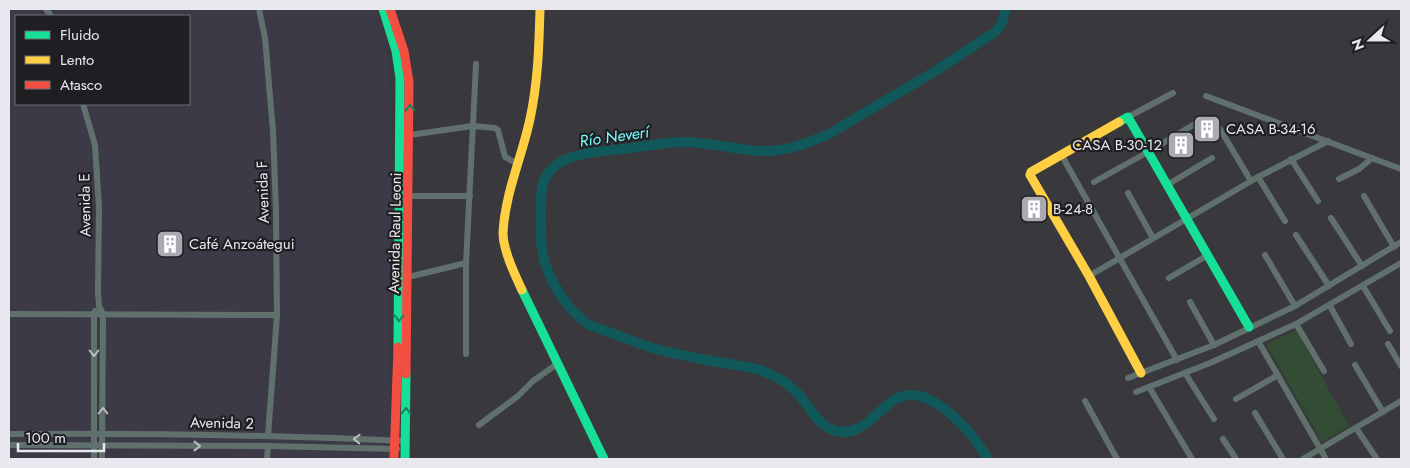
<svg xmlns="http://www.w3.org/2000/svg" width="1410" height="468" viewBox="0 0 1410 468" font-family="Jost,sans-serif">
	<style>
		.built { fill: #3d3a48; fill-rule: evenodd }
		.green { fill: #334c34 }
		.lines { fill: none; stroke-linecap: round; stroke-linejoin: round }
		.river { stroke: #11585a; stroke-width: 10 }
		.street { stroke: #60716d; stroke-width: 6 }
		.fast { stroke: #16e098; stroke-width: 9 }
		.slow { stroke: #ffcf43; stroke-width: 9 }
		.jam { stroke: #f24e42; stroke-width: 9 }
		.oneway { stroke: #1a7f5d }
		.oneway2 { stroke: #babec2 }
		.labels { text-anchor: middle; stroke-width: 4.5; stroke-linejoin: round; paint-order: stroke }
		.poi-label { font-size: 15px; fill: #eae8ef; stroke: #1f1e22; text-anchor: start }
		.street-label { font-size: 15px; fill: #eae8ef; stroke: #1f1e22 }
		.water-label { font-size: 16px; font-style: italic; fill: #76fbfe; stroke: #1f1e22 }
	</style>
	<rect width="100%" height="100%" fill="#39383d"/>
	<!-- built -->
	<path class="built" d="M9 9H375L387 46 391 95 390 459H9ZM16 16H189V104H16Z"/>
	<!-- green -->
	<polygon class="green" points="1296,330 1349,426 1322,442 1266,344"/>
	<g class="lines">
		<!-- river -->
		<path class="river" d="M988 459C973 434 931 382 898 398 876 409 862 440 833 430 817 424 810 407 799 395 792 387 781 379 772 375 757 367 740 366 724 363 704 360 684 356 664 351 639 345 614 333 589 325 561 305 539 266 541 231 541 216 539 191 545 178 549 170 557 164 564 160 585 151 609 151 631 148 649 146 667 142 684 142 716 142 747 154 778 150 796 148 813 141 829 134L934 72 995 32 1001 25 1006 9"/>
		<!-- street -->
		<g class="street">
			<polyline points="46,9 51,16"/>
			<polyline points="259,9 265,38 273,131 276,211 277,315 268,436"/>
			<polyline points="1206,96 1401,169"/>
			<polyline points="83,104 95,145 99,208 98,292 99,306 103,314 102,459"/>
			<polyline points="1128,117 1173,93"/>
			<polyline points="1220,129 1251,181"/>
			<polyline points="410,135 472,126 495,128 498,130 505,157 518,164"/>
			<polyline points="1062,156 1177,360"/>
			<polyline points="1291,159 1318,201"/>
			<polyline points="1258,177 1285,221"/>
			<polyline points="1339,179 1359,169 1372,158"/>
			<polyline points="1094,182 1148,152 1203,119"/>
			<polyline points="1167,185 1212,158"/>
			<polyline points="1128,193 1153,238"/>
			<polyline points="409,196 470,196"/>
			<polyline points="1364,196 1394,247"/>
			<polyline points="1331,218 1362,266"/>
			<polyline points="1296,235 1329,286"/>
			<polyline points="1265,255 1295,306"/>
			<polyline points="1089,276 1258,177 1328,141"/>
			<polyline points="408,277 466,263"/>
			<polyline points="1169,278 1208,255"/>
			<polyline points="1363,286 1390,331"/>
			<polyline points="1190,302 1214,345"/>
			<polyline points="1330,306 1351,344"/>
			<polyline points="9,314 277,315"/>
			<polyline points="1296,324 1324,371"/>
			<polyline points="1258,341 1326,459"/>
			<polyline points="1388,344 1401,366"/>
			<polyline points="466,354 466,263 476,64"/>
			<polyline points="1355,365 1383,412"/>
			<polyline points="1185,373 1214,419"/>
			<polyline points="1128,378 1214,345 1295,306 1401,242"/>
			<polyline points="1149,387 1192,459"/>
			<polyline points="1136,392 1210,363 1296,324 1401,263"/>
			<polyline points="1236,399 1278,375"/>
			<polyline points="1085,401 1117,459"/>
			<polyline points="1255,413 1283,459"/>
			<polyline points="479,425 518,396 533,381 557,364"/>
			<polyline points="1356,428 1377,459"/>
			<path d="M9 434C141 433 273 435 406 441"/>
			<polyline points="1223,439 1236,459"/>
			<polyline points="9,445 268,446 397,449"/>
			<polyline points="94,459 94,313 95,311"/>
			<polyline points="267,459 268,446"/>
			<polyline points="1303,459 1401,401"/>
		</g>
		<!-- fast -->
		<g class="fast">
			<polyline points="383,9 396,51 400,78 398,347"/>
			<polyline points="1119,122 1128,117 1249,327"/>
			<polyline points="522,290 604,459"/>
			<polyline points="405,459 406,374"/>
		</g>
		<!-- slow -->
		<g class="slow">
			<polyline points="1119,122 1031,172 1030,175 1089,276 1141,373"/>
			<path d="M522 290C515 275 503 250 503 233 505 193 522 157 530 119 538 82 539 46 540 9"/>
		</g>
		<!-- jam -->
		<g class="jam">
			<polyline points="390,9 404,51 409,82 406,374"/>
			<polyline points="394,459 398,347"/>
		</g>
	</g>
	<!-- one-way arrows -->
	<defs><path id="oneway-chevron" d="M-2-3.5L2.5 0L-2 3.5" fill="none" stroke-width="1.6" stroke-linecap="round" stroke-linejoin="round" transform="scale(1.25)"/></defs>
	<g class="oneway">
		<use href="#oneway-chevron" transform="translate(410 108) rotate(-91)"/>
		<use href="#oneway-chevron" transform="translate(399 318) rotate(92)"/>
		<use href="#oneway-chevron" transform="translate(406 411) rotate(-89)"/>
	</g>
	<g class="oneway2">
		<use href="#oneway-chevron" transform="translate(94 353) rotate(90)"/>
		<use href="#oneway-chevron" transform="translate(103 411) rotate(-90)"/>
		<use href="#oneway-chevron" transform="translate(357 439) rotate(-178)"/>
		<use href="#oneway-chevron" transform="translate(197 446)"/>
	</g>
	<!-- icons -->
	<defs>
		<g id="building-square" transform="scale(1.4375)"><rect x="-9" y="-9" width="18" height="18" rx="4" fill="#acaab1" stroke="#1f1e22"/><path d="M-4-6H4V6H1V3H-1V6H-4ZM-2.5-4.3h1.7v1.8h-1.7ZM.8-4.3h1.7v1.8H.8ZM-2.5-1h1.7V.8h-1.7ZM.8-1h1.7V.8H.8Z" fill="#fff"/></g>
	</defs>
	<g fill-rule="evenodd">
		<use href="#building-square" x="1207" y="129"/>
		<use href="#building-square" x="1181" y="145"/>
		<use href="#building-square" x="1034" y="209"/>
		<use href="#building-square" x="170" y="244"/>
	</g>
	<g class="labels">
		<!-- poi labels -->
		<g class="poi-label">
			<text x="1226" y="134">CASA B-34-16</text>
			<text x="1162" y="150" text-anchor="end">CASA B-30-12</text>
			<text x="1053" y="214">B-24-8</text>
			<text x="189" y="249">Café Anzoátegui</text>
		</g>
		<!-- street labels -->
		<g class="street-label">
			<text transform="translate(263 192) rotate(-92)" y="5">Avenida F</text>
			<text transform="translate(85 205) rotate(-91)" y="5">Avenida E</text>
			<text transform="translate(395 233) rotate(-89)" y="5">Avenida Raul Leoni</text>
			<text transform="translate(222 423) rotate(1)" y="5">Avenida 2</text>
		</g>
		<!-- water labels -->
		<g class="water-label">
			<text transform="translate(614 136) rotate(-8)" y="6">Río Neverí</text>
		</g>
	</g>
	<!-- border -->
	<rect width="1410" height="468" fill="none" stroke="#eae8ef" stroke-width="20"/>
	<!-- legend -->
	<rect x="15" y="15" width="175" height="90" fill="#1f1e22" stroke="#706f74"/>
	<rect x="25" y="31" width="25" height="8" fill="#16e098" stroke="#706f74"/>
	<text x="60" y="40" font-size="15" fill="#eae8ef">Fluido</text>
	<rect x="25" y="56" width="25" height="8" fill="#ffcf43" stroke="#706f74"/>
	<text x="60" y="65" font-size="15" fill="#eae8ef">Lento</text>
	<rect x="25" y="81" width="25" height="8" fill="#f24e42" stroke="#706f74"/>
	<text x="60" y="90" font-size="15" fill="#eae8ef">Atasco</text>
	<!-- north arrow -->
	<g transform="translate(1370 40) rotate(249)" stroke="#1f1e22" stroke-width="4" paint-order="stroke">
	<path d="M0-4L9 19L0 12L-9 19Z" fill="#eae8ef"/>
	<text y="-8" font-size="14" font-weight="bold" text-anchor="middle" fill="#eae8ef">N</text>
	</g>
	<!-- scale -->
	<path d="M18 443v8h86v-8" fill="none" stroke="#eae8ef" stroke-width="2.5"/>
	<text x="25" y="443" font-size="15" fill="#eae8ef" stroke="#1f1e22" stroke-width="4" paint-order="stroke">100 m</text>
</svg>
